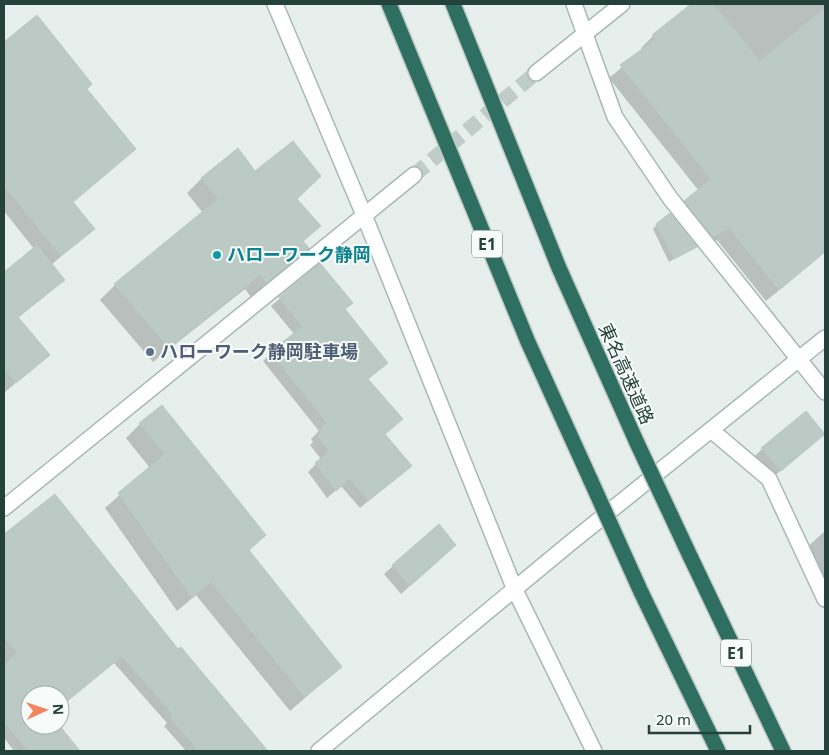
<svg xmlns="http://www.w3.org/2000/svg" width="829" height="755" viewBox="0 0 829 755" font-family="'Noto Sans','Noto Sans JP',sans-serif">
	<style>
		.shadow { fill: #0003 }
		.building { fill: #bbcac4; stroke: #b8c9c2 }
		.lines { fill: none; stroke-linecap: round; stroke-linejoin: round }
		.minor-tunnel { stroke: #bfccc8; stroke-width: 15; stroke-dasharray: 15 8; stroke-linecap: butt }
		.minor-casing { stroke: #a8b8b2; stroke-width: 18 }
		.highway-casing { stroke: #c2cac8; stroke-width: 18 }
		.minor { stroke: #fff; stroke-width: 15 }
		.highway { stroke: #2f6f62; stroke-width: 15 }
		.highway-bridge-casing { stroke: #c2cac8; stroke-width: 18; stroke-linecap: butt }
		.highway-bridge { stroke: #2f6f62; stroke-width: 15 }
		.culture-dot { fill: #0f9aa8; stroke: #f7fbf9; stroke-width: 2 }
		.service-dot { fill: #5c6f8a; stroke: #f7fbf9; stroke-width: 2 }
		.labels { text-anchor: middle; stroke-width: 4; stroke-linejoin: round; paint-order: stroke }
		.shield { fill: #f7fbf9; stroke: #637a73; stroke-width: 1 }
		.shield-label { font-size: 16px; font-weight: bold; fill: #24423a }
		.culture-label { font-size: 18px; font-weight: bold; fill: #0d838f; stroke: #f7fbf9; text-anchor: start }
		.service-label { font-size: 18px; font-weight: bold; fill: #4e5e75; stroke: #f7fbf9; text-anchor: start }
		.street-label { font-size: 18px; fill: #24423a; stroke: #f7fbf9 }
	</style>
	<rect width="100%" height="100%" fill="#e6efeb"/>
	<!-- shadow -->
	<g class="shadow">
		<polygon points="693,4 825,4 825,252 766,301 717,240 701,249 673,214 699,191 609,78 643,50 641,48 653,36"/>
		<polygon points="37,16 86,89 135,149 72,203 93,229 51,265 63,280 18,318 48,355 4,393 4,274 34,249 4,211 4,45"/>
		<polygon points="255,173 319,226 302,242 307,248 251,297 245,289 153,362 100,300 115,285 203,213 187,193 202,178"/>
		<polygon points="657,225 695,246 669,262 653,229"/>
		<polygon points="320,265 351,303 344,310 384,435 410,466 360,508 341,486 327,498 308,472 321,459 310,445 313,442 311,439 319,431 263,361 294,334 271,306"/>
		<polygon points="140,424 265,535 248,551 340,667 290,711 196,595 177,611 105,508 150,468 126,438"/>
		<polygon points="824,434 772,478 754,457 762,449"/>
		<polygon points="55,496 178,651 181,649 266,751 186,751 164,726 167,723 114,663 60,707 60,695 30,695 30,725 58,725 79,751 14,751 4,738 4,538"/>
		<polygon points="825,531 825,606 801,553"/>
		<polygon points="446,553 401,594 384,574 393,566"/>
	</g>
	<!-- building -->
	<g class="building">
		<polygon points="691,4 713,4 760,61 825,8 825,252 779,290 729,228 713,237 684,201 711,179 620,65 656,39 652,35"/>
		<polygon points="37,15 92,84 87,89 136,149 73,202 95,229 61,256 4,186 4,42"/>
		<polygon points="293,141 321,176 297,199 321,226 303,241 309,248 267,283 260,275 169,348 114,284 218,199 201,178 238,148 255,171"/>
		<polygon points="670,213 697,247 674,259 656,224"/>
		<polygon points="37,245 65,280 18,317 50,355 16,383 4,368 4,272"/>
		<polygon points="320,263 353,303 345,309 388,363 368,379 403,419 385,434 412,466 368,501 350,479 336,491 315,463 329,451 317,436 320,433 318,430 327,423 270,352 302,327 279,297"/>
		<polygon points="162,405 266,535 249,550 342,667 305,697 211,582 192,598 118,493 165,454 139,423"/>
		<polygon points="806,411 825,434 781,471 761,448"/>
		<polygon points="55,494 178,649 181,647 268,751 199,751 170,718 173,715 122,656 60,707 60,695 30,695 30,725 59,725 80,751 28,751 4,722 4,665 17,653 4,637 4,534"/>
		<polygon points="439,524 456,545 410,586 392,565"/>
	</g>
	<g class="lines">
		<!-- minor-tunnel -->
		<polyline class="minor-tunnel" points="414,175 536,73"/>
		<!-- minor casing -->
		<g class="minor-casing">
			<g id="minor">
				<polyline points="275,4 364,215 515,590 594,751"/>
				<polyline points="574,4 615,117 670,198 825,392"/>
				<polyline points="536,73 622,4"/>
				<polyline points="711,430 769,479 825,599"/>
				<polyline points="4,508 414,175"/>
				<polyline points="319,751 569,544 825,338"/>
			</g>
		</g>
		<!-- highway casing -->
		<g class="highway-casing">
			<g id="highway">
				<polyline points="389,4 528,342 591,481"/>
				<polyline points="453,4 559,268 637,443"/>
				<polyline points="690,556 783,751"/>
				<polyline points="641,592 718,751"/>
			</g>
		</g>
		<!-- minor -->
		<use href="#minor" class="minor"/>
		<!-- highway -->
		<use href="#highway" class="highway"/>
		<!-- highway-bridge casing -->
		<g class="highway-bridge-casing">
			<g id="highway-bridge">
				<polyline points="637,443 690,556"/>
				<polyline points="591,481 641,592"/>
			</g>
		</g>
		<!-- highway-bridge -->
		<use href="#highway-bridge" class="highway-bridge"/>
	</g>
	<!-- markers -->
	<circle class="culture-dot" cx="217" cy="255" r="5"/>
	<circle class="service-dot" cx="150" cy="352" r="5"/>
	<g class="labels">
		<!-- shield labels -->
		<g class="shield">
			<rect x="472" y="230.5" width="30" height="27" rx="4"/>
			<rect x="721" y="639.5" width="30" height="27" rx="4"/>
		</g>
		<g class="shield-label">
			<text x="487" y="250">E1</text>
			<text x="736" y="659">E1</text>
		</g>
		<!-- culture labels -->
		<g class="culture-label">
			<text x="227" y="261">ハローワーク静岡</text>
		</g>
		<!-- service labels -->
		<g class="service-label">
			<text x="160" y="358">ハローワーク静岡駐車場</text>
		</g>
		<!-- street labels -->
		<g class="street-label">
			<text transform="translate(626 374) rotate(66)" y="6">東名高速道路</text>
		</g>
	</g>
	<!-- border -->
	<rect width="829" height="755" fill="none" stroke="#24423a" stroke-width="10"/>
	<!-- north arrow -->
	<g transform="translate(45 710) rotate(87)"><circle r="24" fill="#f7fbf9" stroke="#a3b1ad"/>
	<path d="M0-4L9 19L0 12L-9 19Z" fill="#f4845f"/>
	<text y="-8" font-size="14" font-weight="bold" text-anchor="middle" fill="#24423a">N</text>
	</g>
	<!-- scale -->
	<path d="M649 725v8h101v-8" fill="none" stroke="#24423a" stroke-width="2.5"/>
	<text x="656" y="725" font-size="15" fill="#24423a" stroke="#f7fbf9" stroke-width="4" paint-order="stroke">20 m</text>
</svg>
